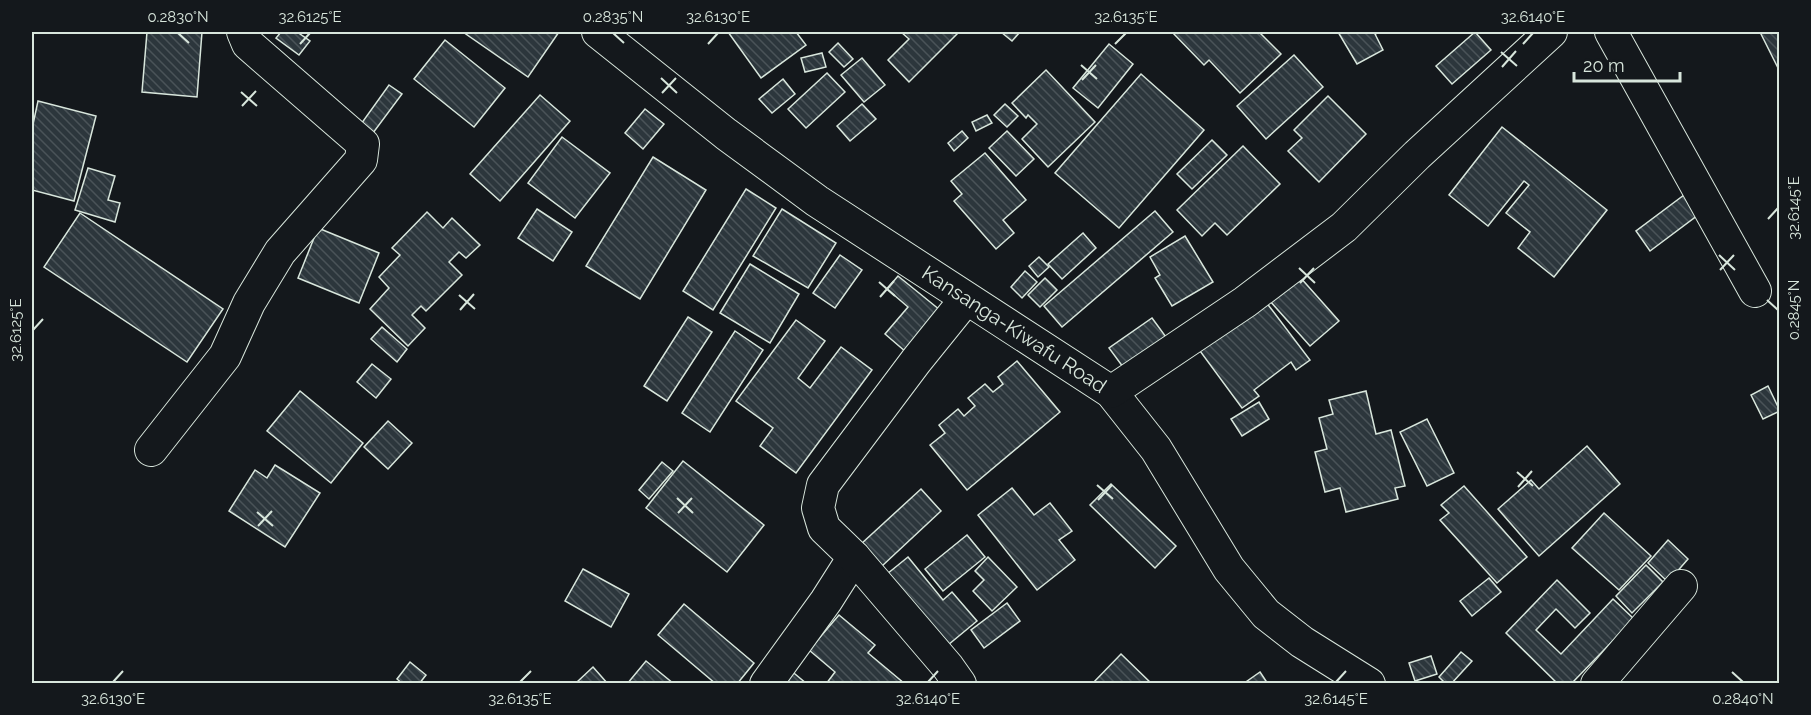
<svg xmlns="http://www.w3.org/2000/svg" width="1811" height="715" viewBox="0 0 1811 715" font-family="Raleway,sans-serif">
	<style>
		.building { fill: url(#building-back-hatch); stroke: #d8e6dc; stroke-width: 1.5 }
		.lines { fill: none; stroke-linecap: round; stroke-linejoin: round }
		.street-casing { stroke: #d8e6dc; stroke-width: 34 }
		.street { stroke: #14181c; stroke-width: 32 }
		.ticks { fill: none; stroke: #d8e6dc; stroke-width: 2 }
		.labels { text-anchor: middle; stroke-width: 4.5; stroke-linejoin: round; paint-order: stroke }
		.street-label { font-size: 20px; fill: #d8e6dc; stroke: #14181c }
		.neatline { fill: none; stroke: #d8e6dc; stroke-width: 2 }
		.ticks-label { font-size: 15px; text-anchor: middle; fill: #d8e6dc }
	</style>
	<defs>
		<pattern id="building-back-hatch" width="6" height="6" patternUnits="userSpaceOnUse" patternTransform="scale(1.5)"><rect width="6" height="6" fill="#2c363c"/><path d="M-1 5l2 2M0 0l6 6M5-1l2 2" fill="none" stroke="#4a5358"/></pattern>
	</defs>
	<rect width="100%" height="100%" fill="#14181c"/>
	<!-- building -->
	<g class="building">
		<polygon points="147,32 202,32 197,97 142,92"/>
		<polygon points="281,32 297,32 310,41 299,55 276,38"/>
		<polygon points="463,32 559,32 528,77"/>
		<polygon points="728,32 796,32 806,45 761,78"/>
		<polygon points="901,32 959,32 909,82 888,60 909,39"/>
		<polygon points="1001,32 1020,32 1012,41"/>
		<polygon points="1172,32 1259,32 1281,54 1240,93 1209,60 1204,65"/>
		<polygon points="1338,32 1380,32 1375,34 1383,50 1357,64"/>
		<polygon points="1475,32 1491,50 1452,84 1436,66"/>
		<polygon points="1760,32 1780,32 1779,70"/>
		<polygon points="445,40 505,88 474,127 414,79"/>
		<polygon points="838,43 853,59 844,67 829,52"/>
		<polygon points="1109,44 1133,64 1098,108 1073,88"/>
		<polygon points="822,53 826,67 805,72 801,58"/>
		<polygon points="1294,55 1323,87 1266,139 1237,106"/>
		<polygon points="862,58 885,85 864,102 841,75"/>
		<polygon points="1046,70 1095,122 1048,167 1022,139 1037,124 1028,115 1026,118 1012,103"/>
		<polygon points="827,73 845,92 806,128 788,109"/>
		<polygon points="1141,74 1204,130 1119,228 1055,173"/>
		<polygon points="783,79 795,94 772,113 759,99"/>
		<polygon points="389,85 402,94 373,133 361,124"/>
		<polygon points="540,95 570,121 500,201 470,174"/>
		<polygon points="1328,96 1366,134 1319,182 1288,151 1302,138 1294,130"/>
		<polygon points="38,101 96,116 74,201 32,190 32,129"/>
		<polygon points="862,104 876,119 850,141 837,126"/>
		<polygon points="1005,104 1018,116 1007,127 994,115"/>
		<polygon points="645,109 664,124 643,149 625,133"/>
		<polygon points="987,115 992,123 976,131 972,122"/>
		<polygon points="1502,127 1607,210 1554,277 1518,248 1530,232 1506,213 1529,185 1524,181 1488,226 1449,195"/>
		<polygon points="962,131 968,138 954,151 948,143"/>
		<polygon points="1007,131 1034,159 1016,176 989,148"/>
		<polygon points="562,137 610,173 575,218 528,183"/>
		<polygon points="1212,140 1227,155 1192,189 1177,174"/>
		<polygon points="1243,146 1280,184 1227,235 1215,223 1202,236 1177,210"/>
		<polygon points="985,153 1026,200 1003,220 1014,233 996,249 954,201 962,194 951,181"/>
		<polygon points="653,157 706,190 640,299 586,266"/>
		<polygon points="88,168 115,176 108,200 120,203 115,222 75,210"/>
		<polygon points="746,189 776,208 713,310 683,291"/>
		<polygon points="1684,195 1698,215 1650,251 1636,231"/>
		<polygon points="537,209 572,232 553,261 518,238"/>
		<polygon points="782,209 836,243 808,288 753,256"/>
		<polygon points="1155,211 1173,232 1062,327 1044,306"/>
		<polygon points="427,212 443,228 452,218 480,245 466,258 459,252 449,262 462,275 426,311 421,306 412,315 425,328 408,346 370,309 389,288 379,277 400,255 392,248"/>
		<polygon points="80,213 223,309 187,362 44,267"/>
		<polygon points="318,228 379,253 359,303 298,278"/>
		<polygon points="1083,233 1096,248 1062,279 1048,264"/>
		<polygon points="1185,236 1213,282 1172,306 1155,278 1160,275 1150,257"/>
		<polygon points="840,255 862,270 835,308 813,293"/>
		<polygon points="1039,257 1049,267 1038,277 1029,266"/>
		<polygon points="750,264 799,294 770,343 720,313"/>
		<polygon points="1025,271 1037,282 1022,298 1011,287"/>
		<polygon points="898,276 940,310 906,352 885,334 908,307 887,289"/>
		<polygon points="1299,276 1339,321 1310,346 1270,301"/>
		<polygon points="1045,278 1057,290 1040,307 1028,295"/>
		<polygon points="1266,302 1310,360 1296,370 1291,362 1254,390 1259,396 1242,408 1200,351"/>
		<polygon points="688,317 712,332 667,401 644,386"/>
		<polygon points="1152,318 1166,337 1123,367 1109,348"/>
		<polygon points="796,320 825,341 798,378 810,388 841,347 872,370 796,473 760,446 773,428 736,401"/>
		<polygon points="382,327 407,349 397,362 371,339"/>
		<polygon points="735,331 763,350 710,432 682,413"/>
		<polygon points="1017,361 1060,412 967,490 930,445 945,433 939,425 958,409 964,416 975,406 968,398 985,384 993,392 1003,384 998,377"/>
		<polygon points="372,364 391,379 376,398 357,382"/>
		<polygon points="1768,386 1780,411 1763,419 1751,395"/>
		<polygon points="300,391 363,443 331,483 267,431"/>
		<polygon points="1366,391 1376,434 1391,430 1405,486 1395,488 1398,499 1346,512 1340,488 1325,492 1315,452 1327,449 1319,418 1333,414 1329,400"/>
		<polygon points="1259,402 1269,419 1242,436 1231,419"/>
		<polygon points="1427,419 1454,473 1427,486 1400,432"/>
		<polygon points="388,421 412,443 388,469 364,447"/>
		<polygon points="1587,446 1620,484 1539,556 1498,509 1531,480 1539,489"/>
		<polygon points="683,461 764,525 727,572 646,508"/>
		<polygon points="662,462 673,471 649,499 639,490"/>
		<polygon points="275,465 320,493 285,547 229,511 255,470 267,478"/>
		<polygon points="1111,484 1176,546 1155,568 1090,505"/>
		<polygon points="1464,486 1527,557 1497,583 1440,520 1449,513 1441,505"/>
		<polygon points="1012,488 1034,515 1050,503 1072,531 1059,540 1075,560 1037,590 978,515"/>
		<polygon points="921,489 941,511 882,566 861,544"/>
		<polygon points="1604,513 1651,556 1619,590 1572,548"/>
		<polygon points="967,535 985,557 943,591 925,569"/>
		<polygon points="1668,540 1688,559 1668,582 1648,563"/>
		<polygon points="908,557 943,600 952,592 977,621 948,645 887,574"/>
		<polygon points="988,557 1017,587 992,611 973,591 984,580 975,571"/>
		<polygon points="1646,565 1663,582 1632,613 1616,596"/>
		<polygon points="583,569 629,594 611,627 565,601"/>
		<polygon points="1489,578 1501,592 1472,616 1460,601"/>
		<polygon points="1557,580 1590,613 1575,628 1556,609 1536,630 1561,654 1613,599 1634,619 1571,684 1558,684 1506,633"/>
		<polygon points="1007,603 1020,621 984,648 971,630"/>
		<polygon points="684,604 754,663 737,684 716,684 658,635"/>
		<polygon points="839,615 875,645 868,653 905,684 826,684 835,672 809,650"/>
		<polygon points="1461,652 1472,661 1451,684 1446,684 1439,677"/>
		<polygon points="1121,654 1152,684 1092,684"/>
		<polygon points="1431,656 1437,674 1415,681 1409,663"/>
		<polygon points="646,661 674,684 627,684"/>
		<polygon points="410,662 426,675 419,684 403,684 397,679"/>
		<polygon points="593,667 608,684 579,684 577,682"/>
		<polygon points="789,669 807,684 778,684"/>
		<polygon points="1260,672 1268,684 1243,684"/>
	</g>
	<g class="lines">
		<!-- street casing -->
		<g class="street-casing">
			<g id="street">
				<path id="s1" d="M598 32 726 134 817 201 1111 392 1156 449 1229 569 1266 614 1302 642 1369 684"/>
				<polyline points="1611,32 1755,291"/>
				<polyline points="1111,392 1245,302 1344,227 1417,155 1551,32"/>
				<polyline points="151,450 225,356 249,303 280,252 361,160 363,144 248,44 243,32"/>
				<polyline points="766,684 826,601 854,557"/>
				<polyline points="960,684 948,667 854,557 824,528 818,508 823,485 916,361 966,299"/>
				<polyline points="1597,684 1681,586"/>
			</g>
		</g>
		<!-- street -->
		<use href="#street" class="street"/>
	</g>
	<!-- ticks -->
	<path class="ticks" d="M178 33 189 43M613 33 624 43M300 44 310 33M708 44 718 33M1115 44 1126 33M1523 44 1533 33M1501 52 1517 66M1081 65 1097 79M1502 67 1516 51M661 78 677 93M1082 80 1096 65M241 92 257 106M662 93 676 78M242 106 256 91M1768 219 1778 208M1719 255 1735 270M1299 268 1315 283M1720 270 1734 255M879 282 895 296M1300 283 1314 268M459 295 475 309M880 297 894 281M1767 300 1778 310M460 310 474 294M33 330 43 319M1517 472 1533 486M1097 485 1113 499M1518 487 1532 471M677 498 693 513M1098 500 1112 485M257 512 273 526M678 513 692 498M258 526 272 511M1732 672 1743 682M113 682 123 671M520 682 531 671M928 682 938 671M1336 682 1346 671"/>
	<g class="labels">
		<!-- street labels -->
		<g class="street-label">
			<text dy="7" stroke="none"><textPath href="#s1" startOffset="512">Kansanga-Kiwafu Road</textPath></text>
		</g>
	</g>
	<!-- border -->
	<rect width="1811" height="715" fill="none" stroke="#14181c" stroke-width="66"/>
	<!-- scale -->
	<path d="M1574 72v9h106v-9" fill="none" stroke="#d8e6dc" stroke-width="3"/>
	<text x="1583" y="72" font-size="18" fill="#d8e6dc" stroke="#14181c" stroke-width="4.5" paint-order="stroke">20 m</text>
	<rect x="33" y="33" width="1745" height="649" class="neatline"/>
	<g class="ticks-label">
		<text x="178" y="22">0.2830°N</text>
		<text x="310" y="22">32.6125°E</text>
		<text x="613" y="22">0.2835°N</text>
		<text x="718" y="22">32.6130°E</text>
		<text x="1126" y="22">32.6135°E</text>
		<text x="1533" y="22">32.6140°E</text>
		<text transform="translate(1794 208) rotate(-90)" y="5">32.6145°E</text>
		<text transform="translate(1794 310) rotate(-90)" y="5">0.2845°N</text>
		<text transform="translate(16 330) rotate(-90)" y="5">32.6125°E</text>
		<text x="113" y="704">32.6130°E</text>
		<text x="520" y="704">32.6135°E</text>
		<text x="928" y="704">32.6140°E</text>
		<text x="1336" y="704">32.6145°E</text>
		<text x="1743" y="704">0.2840°N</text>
	</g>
</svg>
